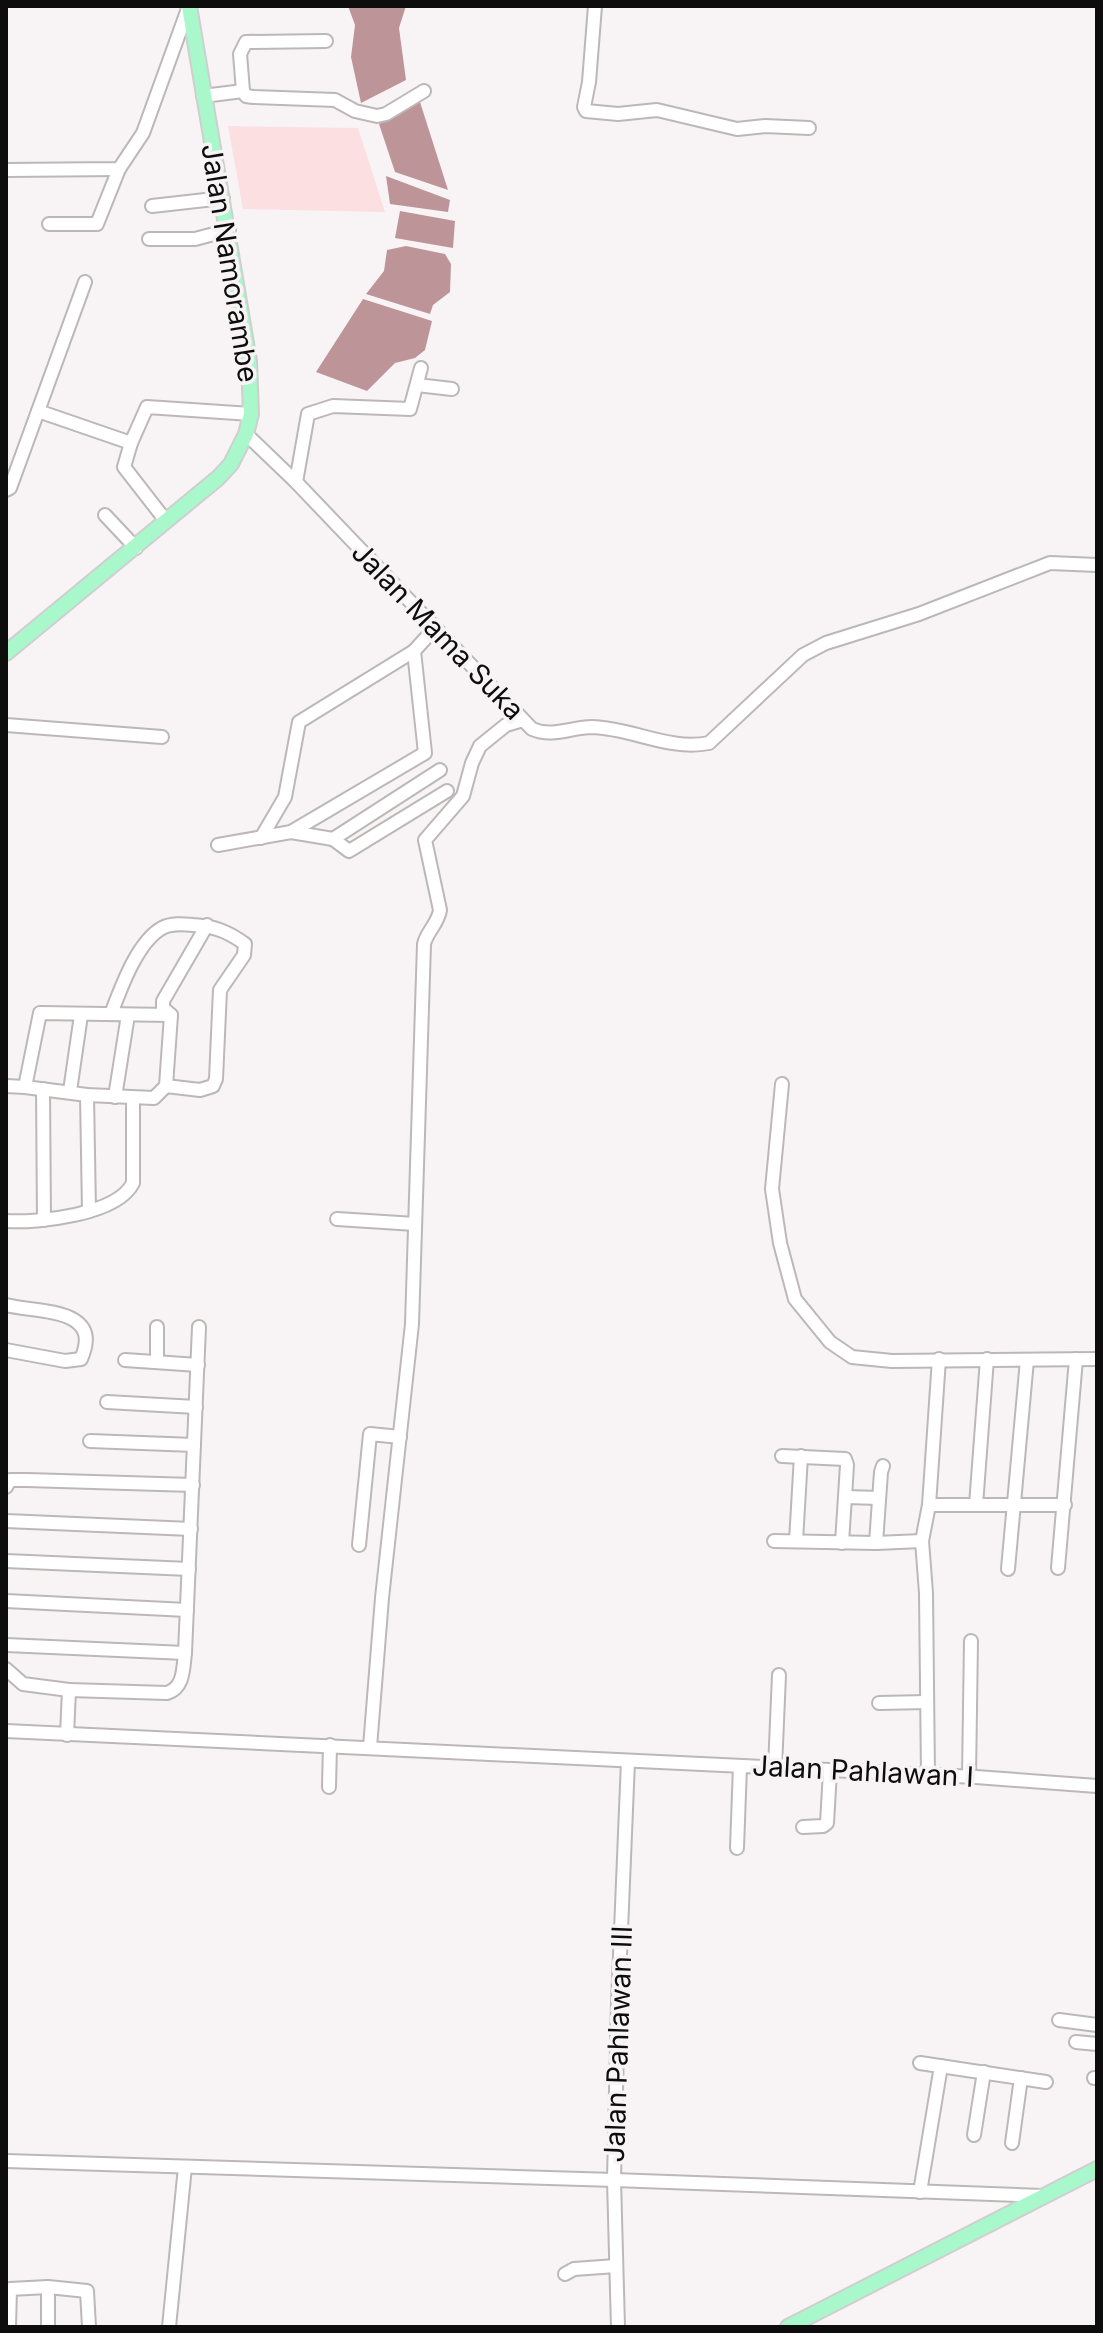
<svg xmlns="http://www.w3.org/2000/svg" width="1103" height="2333" viewBox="0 0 1103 2333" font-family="Inter,sans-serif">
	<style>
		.green { fill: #fbdfe1 }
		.water { fill: #bd9599 }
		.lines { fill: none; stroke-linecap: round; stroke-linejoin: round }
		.minor-casing { stroke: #bcb8b8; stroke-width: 16 }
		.major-casing { stroke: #cfcfcf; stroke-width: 18 }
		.minor { stroke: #fff; stroke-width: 12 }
		.major { stroke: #a9f8cb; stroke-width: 14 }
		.labels { text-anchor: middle; stroke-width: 7; stroke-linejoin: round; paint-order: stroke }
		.street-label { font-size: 28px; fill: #0e0d0d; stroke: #f8f4f5 }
	</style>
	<rect width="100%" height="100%" fill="#f8f4f5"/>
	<!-- green -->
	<polygon class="green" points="228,126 358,128 385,212 243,209"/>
	<!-- water -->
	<g class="water">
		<polygon points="348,6 406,6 399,28 406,80 361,103 351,57 355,25"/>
		<polygon points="420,102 448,190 395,172 379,124"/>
		<polygon points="386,176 450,200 448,212 390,204"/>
		<polygon points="400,211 455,221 453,248 395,238"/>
		<polygon points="406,246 445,254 451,264 450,292 433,305 430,314 366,294 384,271 387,250"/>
		<polygon points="363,299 432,321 425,350 415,358 395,363 367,391 316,372"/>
	</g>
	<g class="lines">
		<!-- minor casing -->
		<g class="minor-casing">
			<g id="minor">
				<polyline points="595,6 589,82 584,107 586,111 618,114 657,110 737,129 765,126 809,128"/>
				<polyline points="243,91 240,54 246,42 326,41"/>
				<polyline points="203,96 243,91 246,96 253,97 335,100 355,111 377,116 386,114 424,91"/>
				<polyline points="6,170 119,169 143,133 189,6"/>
				<polyline points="152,206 223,198"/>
				<polyline points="49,224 97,224 119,169"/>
				<polyline points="149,239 195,239 229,230"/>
				<polyline points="417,385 452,389"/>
				<polyline points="38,411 131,443"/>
				<path d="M246 434 296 482 532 729C553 738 571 727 592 727 632 728 669 751 709 743L803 655 826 643 919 614 1050 563 1097 565"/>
				<polyline points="296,482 308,414 333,406 410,409 421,368"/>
				<polyline points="6,490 10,488 85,282"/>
				<polyline points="105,515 136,548"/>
				<polyline points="166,521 124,467 131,443 147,407 251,414"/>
				<polyline points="6,725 162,737"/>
				<polyline points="291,832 333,839 440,770"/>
				<polyline points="261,838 285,797 299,722 414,651"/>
				<polyline points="333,839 349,851 447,791"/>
				<polyline points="218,845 291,832 425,753 414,651 435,628"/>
				<path d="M111 1014C121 988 137 942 162 928 171 923 183 924 193 925 214 926 229 932 245 944L244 955 220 990 216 1079 213 1086 200 1090 166 1086"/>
				<polyline points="782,1084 772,1189 780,1243 795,1299 830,1342 852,1357 892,1361 1097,1359"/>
				<polyline points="6,1086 25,1087 40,1013 171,1015 163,1008 163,1001 207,925"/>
				<polyline points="25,1087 87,1095 154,1098 166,1086 171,1015"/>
				<polyline points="43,1089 44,1220"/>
				<polyline points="70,1091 81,1015"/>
				<polyline points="87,1095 89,1211"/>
				<polyline points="115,1097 128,1015"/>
				<polyline points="337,1219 415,1224"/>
				<path d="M6 1221C38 1223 117 1215 133 1183V1098"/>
				<path d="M6 1305C38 1313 104 1307 81 1359L65 1361 6 1350"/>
				<polyline points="125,1360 198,1365"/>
				<polyline points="157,1362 157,1327"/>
				<polyline points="107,1402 196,1407"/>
				<polyline points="90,1441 194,1445"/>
				<polyline points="782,1456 845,1459 847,1465 842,1543"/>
				<polyline points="6,1487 10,1480 27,1480 193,1485"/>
				<polyline points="846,1497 879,1498"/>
				<polyline points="929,1505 1065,1505"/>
				<polyline points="976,1505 987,1359"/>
				<polyline points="6,1521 191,1529"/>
				<polyline points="774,1541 876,1543 922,1541"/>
				<polyline points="796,1541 801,1456"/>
				<polyline points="876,1543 881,1472 883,1466"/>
				<polyline points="359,1545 370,1434 400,1437"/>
				<polyline points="6,1561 189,1569"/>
				<polyline points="1058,1568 1076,1359"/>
				<polyline points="1008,1569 1027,1360"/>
				<polyline points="6,1601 187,1610"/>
				<polyline points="6,1645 185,1653"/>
				<polyline points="6,1669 23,1684 69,1690"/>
				<polyline points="879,1703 927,1702"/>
				<polyline points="6,1731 976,1777 1097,1786"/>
				<path d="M67 1735 69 1690 167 1693C184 1688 183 1669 185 1653L199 1327"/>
				<path d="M370 1747 382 1598 412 1324 424 944C427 931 438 924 440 910L425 840 463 796 472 763 480 746 506 725 523 720"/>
				<polyline points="775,1768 779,1675"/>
				<polyline points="928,1776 926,1593 922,1541 929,1505 939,1359"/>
				<polyline points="969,1776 971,1641"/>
				<polyline points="329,1787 330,1745"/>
				<polyline points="803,1827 823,1826 827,1823 830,1771"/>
				<polyline points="737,1848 740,1766"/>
				<polyline points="1059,2020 1097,2025"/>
				<polyline points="1076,2042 1097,2044"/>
				<polyline points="920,2063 1046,2082"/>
				<polyline points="1094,2078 1097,2078"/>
				<polyline points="974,2135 984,2072"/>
				<polyline points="1012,2143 1021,2078"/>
				<polyline points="6,2161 614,2180 1042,2196"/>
				<polyline points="920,2192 941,2066"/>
				<polyline points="565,2274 574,2269 616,2266"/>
				<polyline points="48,2287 48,2327"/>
				<polyline points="9,2327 10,2289 48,2287 87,2291 89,2327"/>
				<polyline points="169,2327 185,2167"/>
				<polyline points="618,2327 614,2180 618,2003 628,1761"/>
			</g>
		</g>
		<!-- major casing -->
		<g class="major-casing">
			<g id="major">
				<polyline points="6,653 218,478 231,464 246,434 251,414 249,361 189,6"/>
				<polyline points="788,2327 1097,2169"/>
			</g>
		</g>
		<!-- minor -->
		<use href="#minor" class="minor"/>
		<!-- major -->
		<use href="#major" class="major"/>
	</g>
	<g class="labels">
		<!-- street labels -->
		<g class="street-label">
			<text transform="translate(230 263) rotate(81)" y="10">Jalan Namorambe</text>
			<text transform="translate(438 631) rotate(46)" y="10">Jalan Mama Suka</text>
			<text transform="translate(863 1771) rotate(3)" y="10">Jalan Pahlawan I</text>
			<text transform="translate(618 2044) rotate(-88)" y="10">Jalan Pahlawan III</text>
		</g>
	</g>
	<!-- border -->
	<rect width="1103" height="2333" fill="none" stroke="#0e0d0d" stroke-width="16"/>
</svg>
